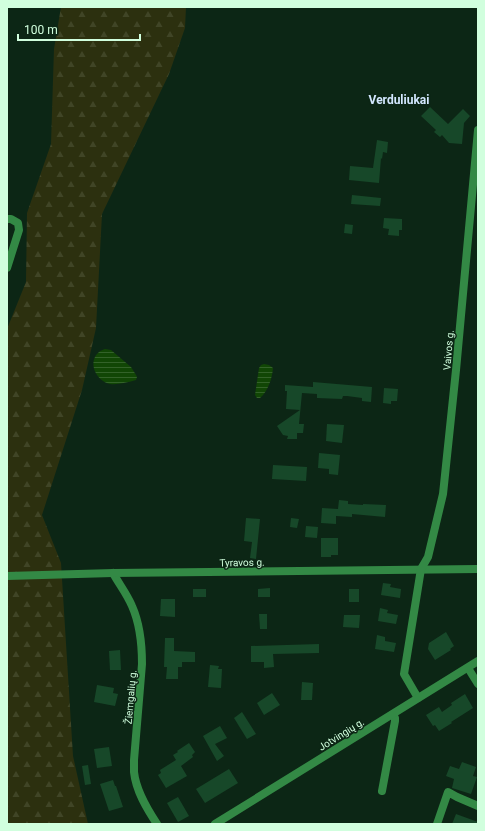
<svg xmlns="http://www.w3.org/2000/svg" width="485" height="831" viewBox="0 0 485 831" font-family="Roboto,sans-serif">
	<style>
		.forest { fill: url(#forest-firs) }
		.water { fill: url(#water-rules) }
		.building { fill: #174829 }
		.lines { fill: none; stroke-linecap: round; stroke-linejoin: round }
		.minor { stroke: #338945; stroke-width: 8 }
		.labels { text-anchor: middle; stroke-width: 3; stroke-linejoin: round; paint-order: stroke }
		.street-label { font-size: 10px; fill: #d1ffde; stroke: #0c2615 }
		.quarter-label { font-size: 12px; font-weight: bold; fill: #d3e7ff; stroke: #0c2615 }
	</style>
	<defs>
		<pattern id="forest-firs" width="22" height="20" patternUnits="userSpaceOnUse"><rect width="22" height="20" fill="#2c300f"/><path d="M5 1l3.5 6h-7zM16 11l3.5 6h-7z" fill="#404526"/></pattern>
		<pattern id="water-rules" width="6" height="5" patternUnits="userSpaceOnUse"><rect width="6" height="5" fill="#114605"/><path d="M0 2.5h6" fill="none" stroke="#336229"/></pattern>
	</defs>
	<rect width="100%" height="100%" fill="#0c2615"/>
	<!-- forest -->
	<polygon class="forest" points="61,7 186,7 185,28 169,74 102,214 96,328 82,390 42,515 61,563 73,756 88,824 7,824 7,329 26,282 27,213 51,144 54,49"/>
	<!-- water -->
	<g class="water">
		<path d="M105 349 111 350 131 367 136 375 137 377 136 380C128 382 118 385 110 384 96 381 87 362 99 352 101 350 103 350 105 349Z"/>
		<path d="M264 364 269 365 273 368C272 379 268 391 260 398H257L255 395 259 368 261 365Z"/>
	</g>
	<!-- building -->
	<g class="building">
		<polygon points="430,107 448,124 463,109 470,116 464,123 462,144 449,143 442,135 440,137 434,132 436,130 421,116"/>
		<polygon points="377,140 388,142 387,153 383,152 382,159 381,158 379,183 349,180 350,166 373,168"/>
		<polygon points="352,195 381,198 380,206 351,204"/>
		<polygon points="384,218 402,219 402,230 399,230 399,236 388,235 389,229 383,228"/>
		<polygon points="345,224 353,225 352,234 344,233"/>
		<polygon points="313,382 372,387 371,402 362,401 362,398 347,396 343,396 342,399 317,398 317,394 302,393 299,424 304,424 303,433 297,433 297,439 287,439 288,436 283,435 277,426 300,410 286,409 287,391 285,391 285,385 313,387"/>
		<polygon points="384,388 398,389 397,401 391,401 391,404 383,403"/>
		<polygon points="327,424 344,425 342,443 326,441"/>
		<polygon points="319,453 340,455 338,475 329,474 329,469 318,468"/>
		<polygon points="273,465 307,467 306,481 272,479"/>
		<polygon points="339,500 348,501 348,504 363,505 363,504 386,505 385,517 352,514 352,517 336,516 336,524 321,523 322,508 338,509"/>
		<polygon points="246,518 260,519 256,559 250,558 252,542 244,541"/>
		<polygon points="291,518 299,519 297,528 290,527"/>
		<polygon points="306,526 318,527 317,538 305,537"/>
		<polygon points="321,538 338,538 338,555 331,555 331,557 321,557"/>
		<polygon points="383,583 391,584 390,587 401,589 400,598 381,595"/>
		<polygon points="270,588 270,597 258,597 258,589"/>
		<rect x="193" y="589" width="13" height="8"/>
		<rect x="349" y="589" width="10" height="13"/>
		<polygon points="161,599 175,599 175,617 160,616"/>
		<polygon points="380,608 388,610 387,613 398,615 396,624 378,621"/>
		<polygon points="259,614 267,614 267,629 260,629"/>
		<polygon points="344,615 360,615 359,628 343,627"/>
		<polygon points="446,632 454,646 450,649 451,650 435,660 428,649 429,643"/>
		<polygon points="377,635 385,637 385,641 396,643 394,652 375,649"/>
		<polygon points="165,638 174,638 174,651 195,652 195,662 182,662 182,667 178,667 178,679 166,679 167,667 164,667"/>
		<polygon points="319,644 319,653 273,654 274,667 264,668 264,662 251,662 251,646"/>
		<polygon points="120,650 121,670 110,670 109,651"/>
		<polygon points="210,665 219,666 218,669 222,669 221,688 208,687"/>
		<polygon points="302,682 313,683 312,700 301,700"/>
		<polygon points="97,685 114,688 113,693 118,694 115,706 94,702"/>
		<polygon points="272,693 280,705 264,715 257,703"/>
		<polygon points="465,694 473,708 451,722 452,723 439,731 435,725 433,726 426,715 439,707 442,712 452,705 451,703"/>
		<polygon points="242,712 256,734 247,739 234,718"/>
		<polygon points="220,726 227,738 215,744 224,756 217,761 203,736"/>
		<polygon points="189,743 195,752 192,755 193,757 181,766 187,776 166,788 158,775 161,773 160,770 176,760 173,755 178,752 177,751"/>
		<polygon points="109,747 112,766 97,768 94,749"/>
		<polygon points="462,762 476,767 473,776 477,777 471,794 452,788 454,779 446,776 450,766 459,769"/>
		<polygon points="88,765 91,784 85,785 82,766"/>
		<polygon points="229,769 238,783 205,803 196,789"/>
		<polygon points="113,780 115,786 116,786 123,807 109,811 100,784"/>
		<polygon points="178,797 189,816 178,822 167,803"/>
		<polygon points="456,814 478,822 478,824 452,824"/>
	</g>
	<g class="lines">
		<!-- minor -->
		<g class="minor">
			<polyline points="7,219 11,219 18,223 19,230 7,268"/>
			<path d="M113 573C119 584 127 594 132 606 140 624 142 644 142 664L134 760C134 764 134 768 134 772 136 791 147 809 157 824"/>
			<polyline points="7,576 113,573 478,569"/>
			<polyline points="468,668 478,684"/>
			<polyline points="418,698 404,674 421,569 428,557 443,494 456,370 478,130"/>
			<polyline points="382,791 395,721 395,718 393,714"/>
			<polyline points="215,824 478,661"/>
			<polyline points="437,824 448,792 457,797 478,806"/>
		</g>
	</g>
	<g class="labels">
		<!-- street labels -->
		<g class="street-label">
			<text transform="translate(448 350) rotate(-85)" y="4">Vaivos g.</text>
			<text transform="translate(242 562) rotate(-1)" y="4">Tyravos g.</text>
			<text transform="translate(130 697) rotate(-85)" y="4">Žiemgalių g.</text>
			<text transform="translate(341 734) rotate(-32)" y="4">Jotvingių g.</text>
		</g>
		<!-- quarter labels -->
		<g class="quarter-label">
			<text x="399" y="104">Verduliukai</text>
		</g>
	</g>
	<!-- border -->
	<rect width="485" height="831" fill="none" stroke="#d1ffde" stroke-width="16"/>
	<!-- scale -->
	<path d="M18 34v6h122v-6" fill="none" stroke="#d1ffde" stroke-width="2"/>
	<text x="24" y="34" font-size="12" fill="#d1ffde" stroke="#0c2615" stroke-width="3" paint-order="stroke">100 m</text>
</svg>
